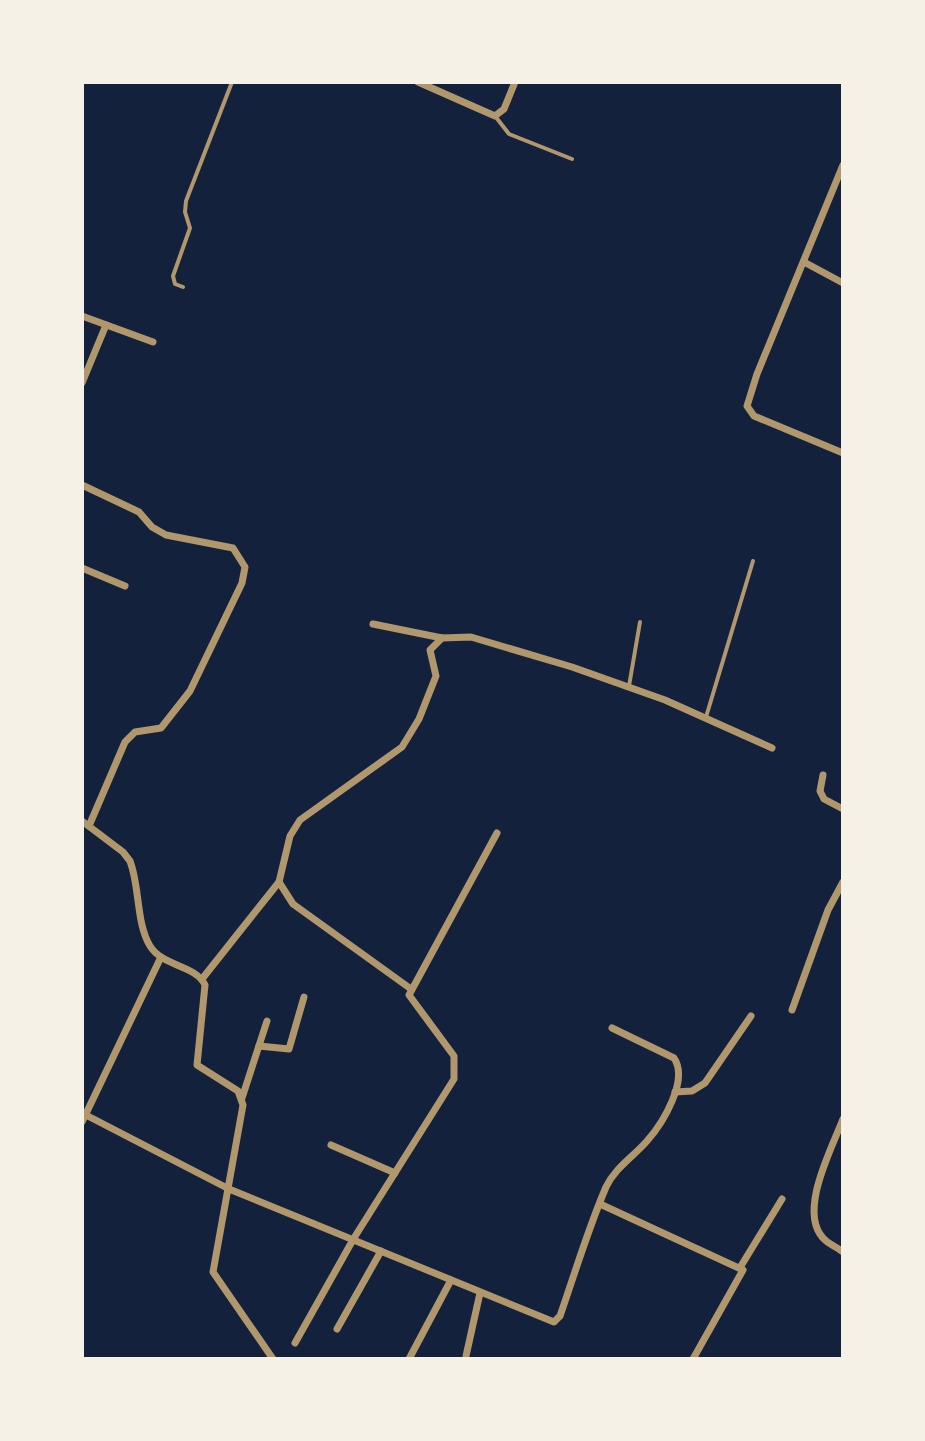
<svg xmlns="http://www.w3.org/2000/svg" width="925" height="1441" viewBox="0 0 925 1441" font-family="'Work Sans',sans-serif">
	<style>
		.lines { fill: none; stroke-linecap: round; stroke-linejoin: round }
		.service { stroke: #b1986c; stroke-width: 4 }
		.minor { stroke: #b1986c; stroke-width: 7 }
	</style>
	<rect width="100%" height="100%" fill="#14213d"/>
	<g class="lines">
		<!-- service -->
		<g class="service">
			<polyline points="495,116 509,134 572,159"/>
			<polyline points="183,287 175,284 173,276 190,228 185,212 186,201 232,82"/>
			<polyline points="629,686 640,622"/>
			<polyline points="706,717 753,561"/>
		</g>
		<!-- minor -->
		<g class="minor">
			<polyline points="418,82 495,116 504,109 515,82"/>
			<polyline points="843,165 757,374 747,406 754,416 843,453"/>
			<polyline points="804,262 843,283"/>
			<polyline points="82,316 153,342"/>
			<polyline points="82,383 106,325"/>
			<polyline points="82,485 139,512 152,527 166,535 233,548 245,567 242,583 190,691 161,728 135,732 125,742 89,826"/>
			<polyline points="82,568 125,586"/>
			<polyline points="373,624 442,638 471,637 572,667 665,700 772,748"/>
			<polyline points="823,775 820,791 824,799 843,809"/>
			<path d="M82 821 123 852 130 861C140 887 136 923 150 946 163 967 196 965 205 985L197 1065 238 1091 243 1105 213 1272 273 1359"/>
			<polyline points="202,979 279,882"/>
			<polyline points="411,989 293,904 279,882 290,836 300,820 402,747 419,719 436,676 430,650 442,638"/>
			<polyline points="792,1010 828,910 843,882"/>
			<polyline points="259,1046 289,1049 304,997"/>
			<polyline points="675,1092 692,1091 705,1083 751,1016"/>
			<polyline points="242,1098 267,1021"/>
			<path d="M82 1113 229 1189 554 1322 560 1316C575 1273 588 1229 606 1187 615 1168 633 1157 647 1141 663 1123 689 1080 674 1058L612 1028"/>
			<path d="M843 1119C832 1148 798 1211 823 1238 828 1244 837 1247 843 1252"/>
			<polyline points="82,1122 161,957"/>
			<polyline points="331,1145 395,1173"/>
			<polyline points="600,1204 743,1270 693,1359"/>
			<polyline points="741,1266 782,1199"/>
			<polyline points="337,1329 381,1251"/>
			<polyline points="295,1343 354,1238 454,1079 454,1056 409,995 497,833"/>
			<polyline points="466,1356 480,1293"/>
			<polyline points="409,1359 451,1280"/>
		</g>
	</g>
	<!-- border -->
	<rect width="925" height="1441" fill="none" stroke="#f6f1e7" stroke-width="168"/>
</svg>
